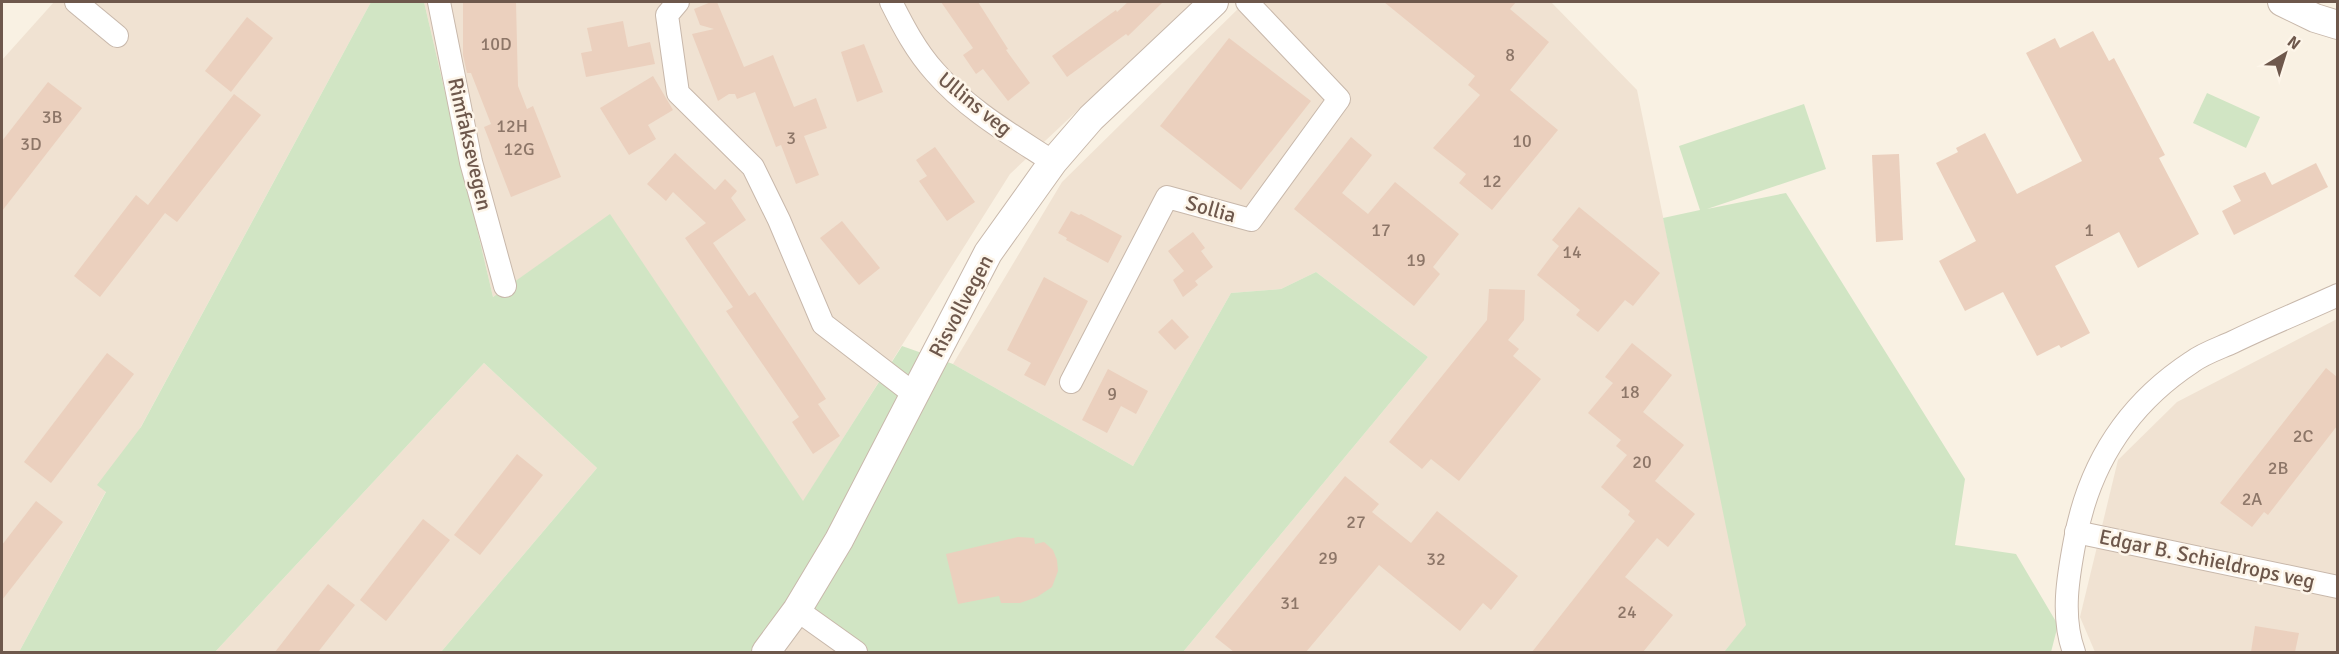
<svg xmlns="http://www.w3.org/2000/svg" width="2339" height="654" viewBox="0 0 2339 654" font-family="Signika,sans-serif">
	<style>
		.residential { fill: #f0e2d2 }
		.green { fill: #d1e5c4 }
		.building { fill: #ebd0be }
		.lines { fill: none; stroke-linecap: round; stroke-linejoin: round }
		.minor-casing { stroke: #c8b8ab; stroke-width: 24 }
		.tertiary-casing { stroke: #c8b8ab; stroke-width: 30 }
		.minor { stroke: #fff; stroke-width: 22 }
		.tertiary { stroke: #fff; stroke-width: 28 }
		.labels { text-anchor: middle; stroke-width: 5; stroke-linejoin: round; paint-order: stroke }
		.number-label { font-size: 18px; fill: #8d7668 }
		.street-label { font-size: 21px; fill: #6e584c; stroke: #fdf5e9 }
	</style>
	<rect width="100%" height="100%" fill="#f9f1e3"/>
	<!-- residential -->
	<g class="residential">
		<polygon points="54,2 371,2 19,652 2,652 2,60"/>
		<polygon points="424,2 1193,2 1010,174 803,502 610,215 493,297"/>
		<polygon points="1245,2 1551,2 1637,90 1747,625 1724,652 1183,652 1428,357 1316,272 1281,289 1231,293 1133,466 953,364 1062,182"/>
		<polygon points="2337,319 2337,652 2095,652 2080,617 2118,460 2177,402"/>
		<polygon points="484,363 597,468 441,652 215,652"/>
		<polygon points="802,619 858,652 779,652"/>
	</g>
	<!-- green -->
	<g class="green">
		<polygon points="371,2 424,2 493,297 610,214 803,501 902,346 953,364 1133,466 1231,293 1281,289 1316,272 1428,357 1183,652 858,652 802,619 779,652 441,652 597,468 484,363 215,652 19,652 106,492 97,485 141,427"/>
		<polygon points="2207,93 2260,117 2246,148 2193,123"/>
		<polygon points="1804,104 1826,169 1707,209 1786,193 1965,479 1955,545 2016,554 2058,625 2051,652 1724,652 1746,625 1663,218 1700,210 1679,146"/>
	</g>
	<!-- building -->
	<g class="building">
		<polygon points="463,2 516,2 518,86 527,109 533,106 561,177 511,197 484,127 491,124 471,73 467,73 463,55"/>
		<polygon points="711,2 717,2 744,67 773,55 794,107 816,98 827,128 804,136 819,175 796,184 781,145 776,147 755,92 737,99 735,94 729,94 718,101 692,34 714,29 700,25 694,9"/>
		<polygon points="941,2 978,2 1008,49 1006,50 1030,83 1008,101 983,69 976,74 963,55 973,48"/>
		<polygon points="1128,2 1163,2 1128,36 1126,34 1067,77 1052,56 1116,10 1117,12"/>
		<polygon points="1384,2 1516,2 1510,9 1549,42 1510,90 1558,130 1492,210 1459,183 1466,174 1433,148 1480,95 1468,85 1475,76"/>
		<polygon points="247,17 273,38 231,92 205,71"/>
		<polygon points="623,21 628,47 650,42 655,64 586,77 581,53 592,51 587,28"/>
		<polygon points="2093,31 2109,61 2114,58 2165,155 2159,158 2199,234 2138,268 2119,232 2055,266 2090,333 2061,348 2059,345 2037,356 2003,292 1965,311 1939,261 1976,241 1936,163 1958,152 1956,148 1985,133 2017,194 2082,161 2026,53 2055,38 2060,48"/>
		<polygon points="1229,38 1311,101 1241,190 1160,126"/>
		<polygon points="864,44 883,92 857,102 841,52"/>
		<polygon points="653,76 673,110 648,125 656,139 629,155 600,108"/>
		<polygon points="48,82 82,108 2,211 2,141"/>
		<polygon points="234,94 261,115 177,222 165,213 100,297 74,276 136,195 148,205"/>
		<polygon points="1351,137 1372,155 1342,193 1368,214 1395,182 1459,234 1433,267 1440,274 1414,306 1294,209"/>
		<polygon points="935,147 975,202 947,221 919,181 927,176 916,160"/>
		<polygon points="675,153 715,190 725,179 737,191 731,198 746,220 713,243 749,296 755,292 826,399 818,404 840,436 813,454 792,422 799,417 726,311 733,307 685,238 706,223 673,192 666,201 647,184"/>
		<polygon points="1899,154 1903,240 1876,242 1872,155"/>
		<polygon points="2316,163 2328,187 2234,235 2222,211 2241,201 2233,186 2265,172 2272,185"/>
		<polygon points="1579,207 1660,273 1633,306 1625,300 1598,332 1576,315 1580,310 1537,275 1559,246 1552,240"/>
		<polygon points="1071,211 1079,215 1081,214 1122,236 1108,263 1066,240 1067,238 1058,233"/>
		<polygon points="842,221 880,268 859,285 820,238"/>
		<polygon points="1193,232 1205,248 1201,251 1213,267 1195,281 1198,285 1183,297 1173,280 1184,271 1168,251"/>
		<polygon points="1044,277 1088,301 1045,386 1024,375 1031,363 1007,350"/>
		<polygon points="1489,289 1525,290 1524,320 1508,340 1519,349 1513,356 1541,379 1459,481 1431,459 1422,469 1389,442 1487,320"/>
		<polygon points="1172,319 1189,337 1175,350 1158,332"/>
		<polygon points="1632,343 1672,375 1643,412 1684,445 1655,481 1695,514 1668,547 1657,538 1625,577 1673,615 1643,652 1532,652 1635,521 1628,515 1630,511 1601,487 1627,455 1616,446 1621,440 1588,413 1613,383 1605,377"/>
		<polygon points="107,353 134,374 51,483 24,462"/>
		<polygon points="2326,368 2337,377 2337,426 2268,515 2264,512 2252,527 2220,503"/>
		<polygon points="1108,369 1148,391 1136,414 1121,406 1107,433 1082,420"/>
		<polygon points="517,454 543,475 480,555 454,535"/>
		<polygon points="1345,476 1379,504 1372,512 1411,543 1437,511 1518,576 1491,610 1483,603 1460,631 1379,565 1306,652 1234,652 1215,637"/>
		<polygon points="36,501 63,522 2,600 2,545"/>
		<polygon points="423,519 450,540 386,621 360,600"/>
		<polygon points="1018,537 1034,538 1035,544 1044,542 1053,550 1057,560 1058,571 1052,587 1037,597 1020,603 1001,603 999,596 958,604 946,554"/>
		<polygon points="328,584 355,605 318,652 275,652"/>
		<polygon points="2255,626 2299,633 2295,652 2251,652"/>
	</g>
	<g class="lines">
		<!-- minor casing -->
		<g class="minor-casing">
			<g id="minor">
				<polyline points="76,2 117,36"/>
				<polyline points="439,2 471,162 505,286"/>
				<polyline points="678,2 667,15 678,93 753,167 779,220 823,324 914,394"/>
				<path d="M891 2C903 26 916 51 935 72 968 110 1012 135 1053 162"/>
				<polyline points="1071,382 1167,197 1251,220 1339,99 1247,2"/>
				<polyline points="2076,532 2338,587"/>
				<polyline points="797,610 856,652"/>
				<path d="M2074 652C2061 616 2068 577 2075 540 2089 464 2128 404 2192 362 2204 353 2220 348 2233 342 2268 325 2303 311 2338 295"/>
			</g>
		</g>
		<!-- tertiary casing -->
		<g class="tertiary-casing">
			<g id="tertiary">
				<polyline points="2282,2 2315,18 2338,25"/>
				<polyline points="766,652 797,610 839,540 988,253 1053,162 1091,118 1214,2"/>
			</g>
		</g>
		<!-- minor -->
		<use href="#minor" class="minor"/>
		<!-- tertiary -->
		<use href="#tertiary" class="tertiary"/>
	</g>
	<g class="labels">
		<!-- number labels -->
		<g class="number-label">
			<text x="496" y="50">10D</text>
			<text x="1510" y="61">8</text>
			<text x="52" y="123">3B</text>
			<text x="512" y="132">12H</text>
			<text x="791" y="144">3</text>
			<text x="1522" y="147">10</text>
			<text x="31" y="150">3D</text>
			<text x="519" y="155">12G</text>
			<text x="1492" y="187">12</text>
			<text x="1381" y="236">17</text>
			<text x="2089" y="236">1</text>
			<text x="1572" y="258">14</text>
			<text x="1416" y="266">19</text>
			<text x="1630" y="398">18</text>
			<text x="1112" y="400">9</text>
			<text x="2303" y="442">2C</text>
			<text x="1642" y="468">20</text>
			<text x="2278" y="474">2B</text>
			<text x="2252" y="505">2A</text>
			<text x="1356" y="528">27</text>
			<text x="1328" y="564">29</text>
			<text x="1436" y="565">32</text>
			<text x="1290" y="609">31</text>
			<text x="1627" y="618">24</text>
		</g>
		<!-- street labels -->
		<g class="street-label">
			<text transform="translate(975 104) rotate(39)" y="7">Ullins veg</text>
			<text transform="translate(470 144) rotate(77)" y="7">Rimfaksevegen</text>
			<text transform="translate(1211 209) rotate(16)" y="7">Sollia</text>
			<text transform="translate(961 306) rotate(-62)" y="7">Risvollvegen</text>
			<text transform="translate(2207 559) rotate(12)" y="7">Edgar B. Schieldrops veg</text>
		</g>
	</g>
	<!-- border -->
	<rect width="2339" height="654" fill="none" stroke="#6e584c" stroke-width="6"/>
	<!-- north arrow -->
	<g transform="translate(2285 54) rotate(38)" stroke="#fdf5e9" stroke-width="4.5" paint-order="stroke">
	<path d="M0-4.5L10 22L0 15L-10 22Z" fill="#6e584c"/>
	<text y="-9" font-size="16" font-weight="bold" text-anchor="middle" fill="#6e584c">N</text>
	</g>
</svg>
